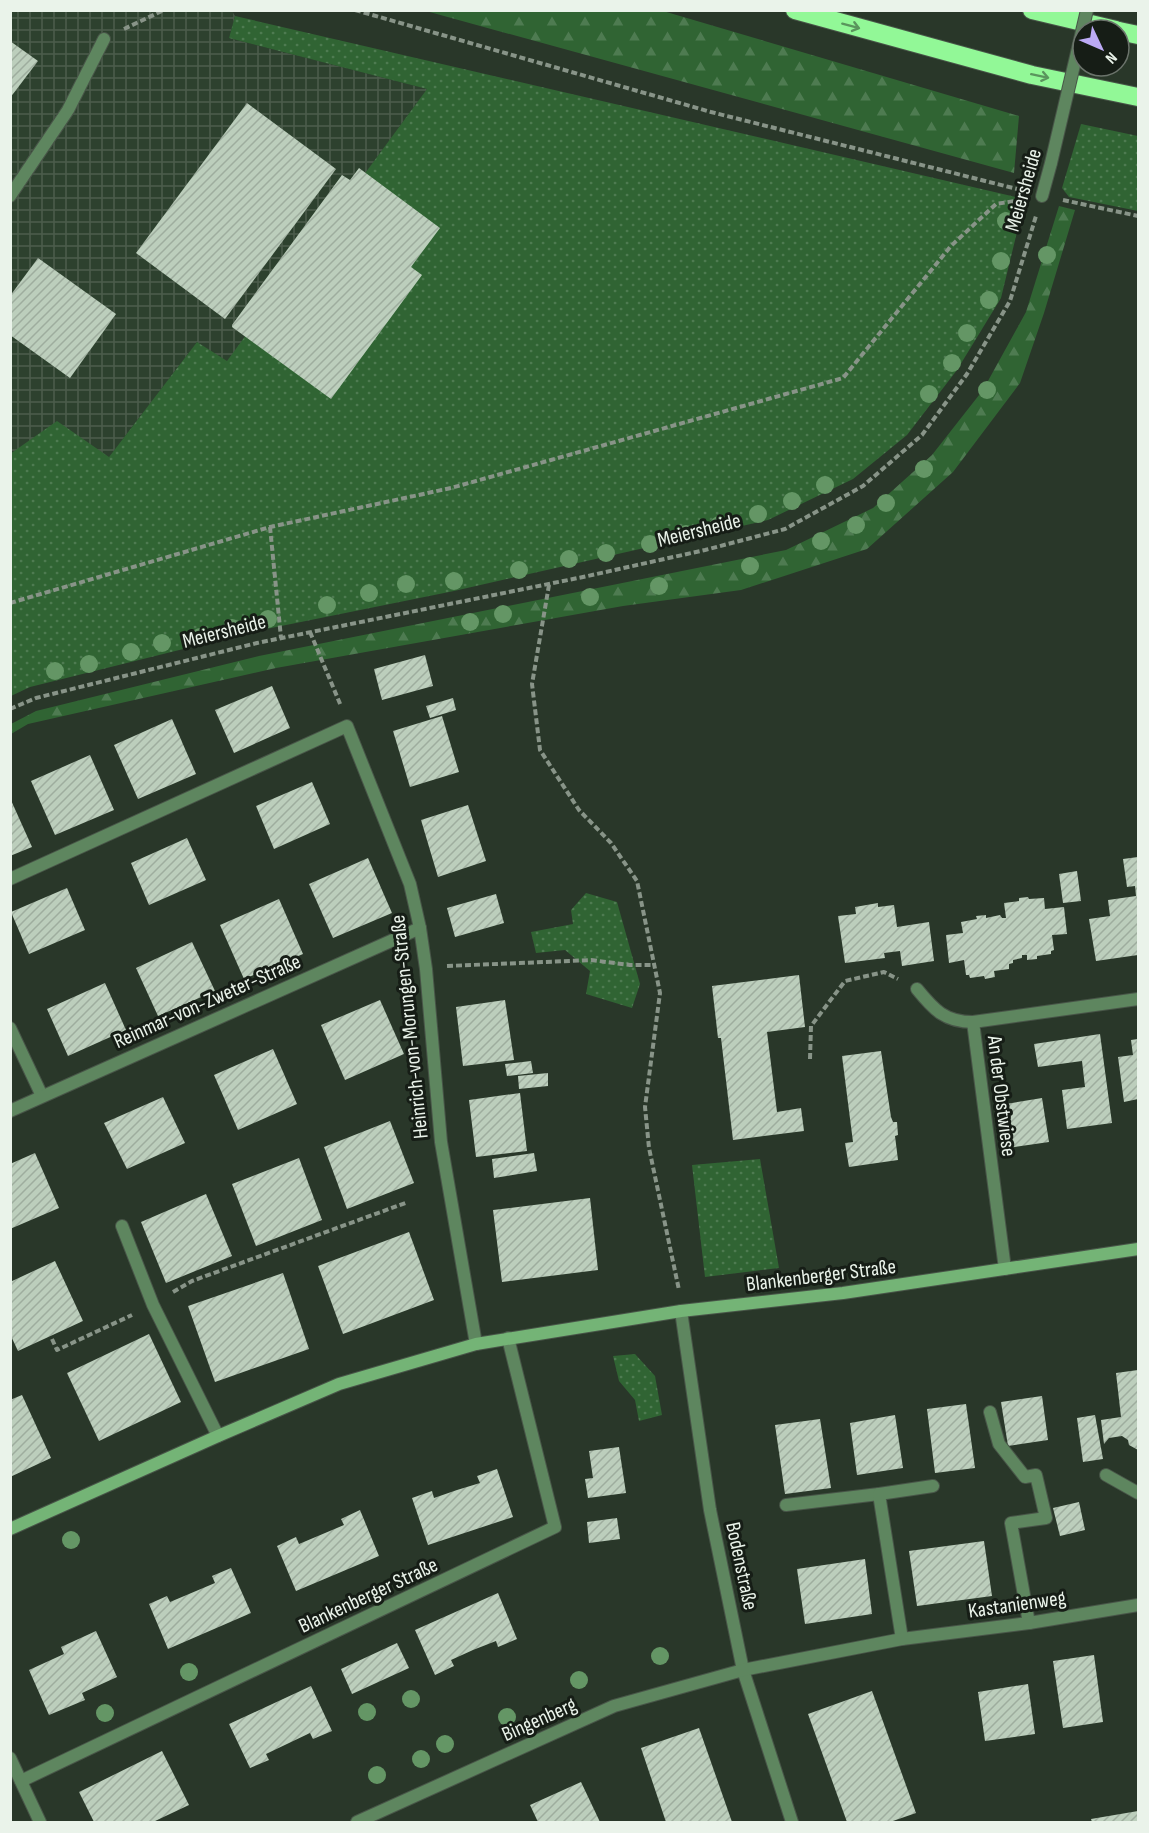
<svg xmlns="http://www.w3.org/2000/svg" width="1149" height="1833" viewBox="0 0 1149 1833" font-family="'Sofia Sans Condensed',sans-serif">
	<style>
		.industrial { fill: url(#industrial-grid) }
		.grass { fill: url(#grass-dots) }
		.forest { fill: url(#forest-firs) }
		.building { fill: url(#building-hatch) }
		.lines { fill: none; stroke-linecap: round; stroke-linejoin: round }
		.lane-casing { stroke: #485548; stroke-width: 14 }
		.street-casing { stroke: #485548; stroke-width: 14 }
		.secondary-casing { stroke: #485548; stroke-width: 14 }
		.highway-casing { stroke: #485548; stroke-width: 20 }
		.path { stroke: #889488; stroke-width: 4; stroke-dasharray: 6 3; stroke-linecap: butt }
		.lane { stroke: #5e865f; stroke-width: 12 }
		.street { stroke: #5e865f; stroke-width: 12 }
		.secondary { stroke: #74b476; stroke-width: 12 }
		.highway { stroke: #92f897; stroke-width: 18 }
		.lane-bridge-casing { stroke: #485548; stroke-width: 14; stroke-linecap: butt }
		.lane-bridge { stroke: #5e865f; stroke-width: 12 }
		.tree { fill: #649665 }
		.oneway { stroke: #5a955d }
		.labels { text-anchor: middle; stroke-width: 6; stroke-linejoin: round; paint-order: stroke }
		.street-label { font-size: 21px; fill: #eaf3ea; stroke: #161d16 }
	</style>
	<defs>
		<pattern id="industrial-grid" width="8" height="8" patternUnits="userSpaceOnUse" patternTransform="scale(1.5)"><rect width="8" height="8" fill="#2d412e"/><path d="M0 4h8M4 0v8" fill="none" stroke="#4c5d4c"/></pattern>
		<pattern id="grass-dots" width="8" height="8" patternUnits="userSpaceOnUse" patternTransform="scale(1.5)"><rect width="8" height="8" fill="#306433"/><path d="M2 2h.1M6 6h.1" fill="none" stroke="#4e7b51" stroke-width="1.8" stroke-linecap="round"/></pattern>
		<pattern id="forest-firs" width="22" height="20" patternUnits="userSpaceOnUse" patternTransform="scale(1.5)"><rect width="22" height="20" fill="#306433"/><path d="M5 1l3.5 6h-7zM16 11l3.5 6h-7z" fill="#4e7b51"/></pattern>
		<pattern id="building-hatch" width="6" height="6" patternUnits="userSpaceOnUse" patternTransform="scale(1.5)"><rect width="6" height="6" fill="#bccebc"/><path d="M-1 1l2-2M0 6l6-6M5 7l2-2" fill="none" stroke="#9ead9e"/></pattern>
	</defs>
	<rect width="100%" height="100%" fill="#293729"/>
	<!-- industrial -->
	<polygon class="industrial" points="11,11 232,11 235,16 229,38 427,89 227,362 197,342 109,457 11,454"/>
	<!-- grass -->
	<g class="grass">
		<polygon points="235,16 1025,199 1001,298 957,370 907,435 853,479 768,520 454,591 252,632 30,687 11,696 10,454 57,421 109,457 197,342 227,361 427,89 229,38"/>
		<polygon points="1081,124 1138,136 1138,211 1069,197 1062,188"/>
		<polygon points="586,893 617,902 640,984 632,1008 586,994 590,971 565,950 536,953 531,932 573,924 571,910"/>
		<polygon points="760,1159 779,1268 705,1277 692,1165"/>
		<polygon points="635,1354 655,1376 662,1415 639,1421 635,1400 619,1381 613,1356"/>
	</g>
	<!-- forest -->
	<g class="forest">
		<polygon points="426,11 663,11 1019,116 1014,173"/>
		<polygon points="1059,206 1075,210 1044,313 1020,383 953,472 867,549 741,590 623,606 276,668 28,724 11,734 11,724 36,711 259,656 786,550 873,508 932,455 983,390 1026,312"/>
	</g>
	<!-- building -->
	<g class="building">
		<polygon points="10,41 38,61 10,98"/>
		<polygon points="247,103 336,169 225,319 136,253"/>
		<polygon points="359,168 440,228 411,267 422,275 331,399 232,327 232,325 342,175 350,180"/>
		<polygon points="38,258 116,314 70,378 10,335 10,296"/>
		<polygon points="425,655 433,686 382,700 374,669"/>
		<polygon points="272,686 290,728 234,753 215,710"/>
		<polygon points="453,698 456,710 430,718 426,706"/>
		<polygon points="442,716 459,772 410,787 393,731"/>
		<polygon points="172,719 196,774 138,799 114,745"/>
		<polygon points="90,755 114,810 55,835 31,781"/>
		<polygon points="312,782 330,824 274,849 256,806"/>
		<polygon points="10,798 32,847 10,856"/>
		<polygon points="468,805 486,861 438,877 421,820"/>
		<polygon points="187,838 206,880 149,905 131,863"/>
		<polygon points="1138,857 1138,955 1096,961 1089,919 1110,916 1108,900 1136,896 1135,886 1127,887 1123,859"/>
		<polygon points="368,858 392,913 333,938 309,884"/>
		<polygon points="1077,871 1081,901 1063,903 1059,874"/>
		<polygon points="67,888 85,930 29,954 11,912"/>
		<polygon points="496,894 504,923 455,937 447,908"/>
		<polygon points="1028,897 1029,899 1044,898 1045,909 1064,907 1067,934 1052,935 1054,950 1051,951 1051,954 1037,956 1037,959 1027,960 1027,955 1022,955 1022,958 1013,960 1013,963 1009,964 1009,969 994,971 995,977 985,979 984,976 970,978 969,975 966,975 964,960 949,963 946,935 963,933 961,922 977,919 976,916 986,915 986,918 1000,915 1002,918 1006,918 1004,903 1019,901 1019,898"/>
		<polygon points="279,899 303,954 244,979 220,925"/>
		<polygon points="878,903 878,907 894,905 897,927 929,922 934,961 902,966 900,951 884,953 885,958 845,963 838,916 856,914 855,907"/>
		<polygon points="192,942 215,991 158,1016 136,968"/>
		<polygon points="799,975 805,1027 767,1032 777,1112 801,1108 804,1131 733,1140 721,1038 718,1038 712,986"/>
		<polygon points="105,983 126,1030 68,1056 47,1009"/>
		<polygon points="380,1000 404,1054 345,1080 321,1025"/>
		<polygon points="505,1000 514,1060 463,1066 456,1007"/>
		<polygon points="1100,1034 1112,1123 1067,1129 1062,1090 1085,1087 1082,1061 1038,1067 1034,1044"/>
		<polygon points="1138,1039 1138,1099 1124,1102 1118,1057 1133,1055 1131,1040"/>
		<polygon points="273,1049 297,1104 238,1130 214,1075"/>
		<polygon points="881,1051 891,1117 893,1122 897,1122 898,1135 895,1136 898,1160 849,1167 845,1143 853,1142 842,1056"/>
		<polygon points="531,1061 533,1073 507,1076 505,1064"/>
		<polygon points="548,1073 548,1086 519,1089 518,1076"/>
		<polygon points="520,1093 527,1151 476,1157 469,1100"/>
		<polygon points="163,1097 185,1143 127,1169 104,1123"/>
		<polygon points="1042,1098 1049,1142 1001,1149 994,1106"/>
		<polygon points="390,1121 414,1183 347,1209 324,1147"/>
		<polygon points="35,1153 59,1208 10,1229 10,1164"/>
		<polygon points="534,1153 537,1171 494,1178 492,1159"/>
		<polygon points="299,1158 322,1220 256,1246 232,1184"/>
		<polygon points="206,1194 232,1256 166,1283 141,1222"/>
		<polygon points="590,1198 598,1270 502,1282 493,1210"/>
		<polygon points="409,1232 434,1300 343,1334 318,1266"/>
		<polygon points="55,1261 83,1321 18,1351 10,1334 10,1282"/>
		<polygon points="283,1273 309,1349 215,1382 188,1306"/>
		<polygon points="149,1334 181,1402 99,1441 67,1373"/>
		<polygon points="1138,1370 1138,1450 1129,1445 1128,1440 1122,1436 1109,1438 1104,1444 1101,1420 1121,1417 1116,1373"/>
		<polygon points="22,1395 51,1458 10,1477 10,1400"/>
		<polygon points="1042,1396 1048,1440 1008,1446 1001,1402"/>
		<polygon points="966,1404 975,1468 935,1473 927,1409"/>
		<polygon points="895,1415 903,1468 857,1475 850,1423"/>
		<polygon points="1095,1415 1103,1459 1083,1462 1077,1418"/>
		<polygon points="820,1419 831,1488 785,1494 775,1425"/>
		<polygon points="619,1447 626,1493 588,1498 585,1479 593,1478 589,1451"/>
		<polygon points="497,1469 513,1517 428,1545 412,1498 432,1491 434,1498 457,1490 480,1483 477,1476"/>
		<polygon points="1079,1502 1085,1530 1060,1536 1053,1508"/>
		<polygon points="360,1510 379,1556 296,1591 277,1546 296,1537 299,1544 344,1525 341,1519"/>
		<polygon points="617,1518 620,1539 589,1543 587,1522"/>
		<polygon points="984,1541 992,1596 917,1606 909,1551"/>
		<polygon points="865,1559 872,1614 805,1624 797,1569"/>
		<polygon points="231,1568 251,1613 168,1649 149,1604 167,1596 170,1602 215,1583 212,1576"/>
		<polygon points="498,1593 517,1639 498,1647 496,1641 473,1650 451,1660 454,1666 435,1675 415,1630"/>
		<polygon points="96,1631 117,1677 82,1693 85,1700 49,1715 29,1670 64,1654 61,1647"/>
		<polygon points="397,1643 409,1668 352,1694 341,1669"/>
		<polygon points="1094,1655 1103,1722 1063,1728 1053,1661"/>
		<polygon points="1028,1684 1035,1734 985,1741 978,1692"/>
		<polygon points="311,1686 332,1731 313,1739 310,1733 266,1754 269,1760 250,1768 229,1724"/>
		<polygon points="872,1691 916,1813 890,1822 847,1822 808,1714"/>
		<polygon points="699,1728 732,1822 666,1822 641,1748"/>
		<polygon points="162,1751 189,1805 153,1822 94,1822 79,1792"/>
		<polygon points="581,1782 600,1822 538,1822 530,1805"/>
		<polygon points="1138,1811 1138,1822 1092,1822 1091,1819"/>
	</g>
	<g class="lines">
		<!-- lane casing -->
		<g class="lane-casing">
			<g id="lane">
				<polyline points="1042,196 1051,163"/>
				<path d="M917 989C934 1010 945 1022 973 1022"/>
				<polyline points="122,1226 153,1305 218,1436"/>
				<polyline points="990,1412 999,1444 1025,1477 1036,1475 1046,1518 1011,1523 1029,1623"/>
				<polyline points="1106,1475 1138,1493"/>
				<polyline points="786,1505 879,1494"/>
				<polyline points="902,1639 879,1494 933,1486"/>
			</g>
		</g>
		<!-- street casing -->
		<g class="street-casing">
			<g id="street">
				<polyline points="10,196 68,110 104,39"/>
				<polyline points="10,879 347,726 410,884 420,928 426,969 441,1142 476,1344"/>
				<polyline points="10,1028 42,1096"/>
				<polyline points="10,1111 420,928"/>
				<polyline points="1005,1269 973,1022 1138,999"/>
				<polyline points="681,1311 710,1510 743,1670 792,1822"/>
				<polyline points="10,1758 40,1822"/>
				<polyline points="21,1781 555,1527 508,1338"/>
				<polyline points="357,1822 614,1706 743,1670 902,1639 1029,1623 1138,1605"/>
			</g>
		</g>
		<!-- secondary casing -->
		<g class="secondary-casing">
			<polyline id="secondary" points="10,1529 218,1436 339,1384 476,1344 681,1311 843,1293 1138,1249"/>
		</g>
		<!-- highway casing -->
		<g class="highway-casing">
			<g id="highway">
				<polyline points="795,10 1032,75 1138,97"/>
				<polyline points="1032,10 1116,30"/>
				<polyline points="1119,31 1138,35"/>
			</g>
		</g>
		<!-- path -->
		<g class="path">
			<polyline points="355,10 711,112 1021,190"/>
			<polyline points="124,29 164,10"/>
			<polyline points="1063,200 1138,216"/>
			<polyline points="270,527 281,638"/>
			<polyline points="549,585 532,684 540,750 579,810 611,843 637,881 660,993 645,1107 649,1148 679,1290"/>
			<polyline points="10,603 270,527 451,488 843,378 951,246 996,204 1021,200"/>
			<polyline points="310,632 341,706"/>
			<polyline points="10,709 36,698 257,643 583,577 705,550 785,529 863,486 922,435 967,374 1010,301 1036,216"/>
			<polyline points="447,966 591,960 630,965 656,965"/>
			<polyline points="810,1059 811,1026 845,981 884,972 898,979"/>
			<polyline points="173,1292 192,1281 408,1202"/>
			<polyline points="52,1339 57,1350 132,1315"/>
		</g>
		<!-- lane -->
		<use href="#lane" class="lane"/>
		<!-- street -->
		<use href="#street" class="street"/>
		<!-- secondary -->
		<use href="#secondary" class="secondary"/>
		<!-- highway -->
		<use href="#highway" class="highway"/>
		<!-- lane-bridge casing -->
		<g class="lane-bridge-casing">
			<polyline id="lane-bridge" points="1051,163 1087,10"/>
		</g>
		<!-- lane-bridge -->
		<use href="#lane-bridge" class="lane-bridge"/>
	</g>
	<!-- trees -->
	<g class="tree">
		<circle cx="1006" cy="221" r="9"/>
		<circle cx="1047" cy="255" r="9"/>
		<circle cx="1001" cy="261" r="9"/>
		<circle cx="989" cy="300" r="9"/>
		<circle cx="967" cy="333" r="9"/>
		<circle cx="952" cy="363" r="9"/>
		<circle cx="987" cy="390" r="9"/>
		<circle cx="929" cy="394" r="9"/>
		<circle cx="924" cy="469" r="9"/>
		<circle cx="825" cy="485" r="9"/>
		<circle cx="792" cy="501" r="9"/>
		<circle cx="886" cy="503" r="9"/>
		<circle cx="758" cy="514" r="9"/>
		<circle cx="719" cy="525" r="9"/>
		<circle cx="856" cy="525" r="9"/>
		<circle cx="686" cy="534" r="9"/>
		<circle cx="821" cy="541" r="9"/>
		<circle cx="650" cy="544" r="9"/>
		<circle cx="606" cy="553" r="9"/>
		<circle cx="569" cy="559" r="9"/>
		<circle cx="750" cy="566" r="9"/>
		<circle cx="519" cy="570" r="9"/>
		<circle cx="454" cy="581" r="9"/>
		<circle cx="406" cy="584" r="9"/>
		<circle cx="659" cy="586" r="9"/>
		<circle cx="369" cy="593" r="9"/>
		<circle cx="590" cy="597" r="9"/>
		<circle cx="327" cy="605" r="9"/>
		<circle cx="503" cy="614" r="9"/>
		<circle cx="268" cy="619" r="9"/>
		<circle cx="470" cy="622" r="9"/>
		<circle cx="232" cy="628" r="9"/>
		<circle cx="200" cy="637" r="9"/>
		<circle cx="162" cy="643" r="9"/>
		<circle cx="131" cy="652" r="9"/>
		<circle cx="89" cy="664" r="9"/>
		<circle cx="55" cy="671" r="9"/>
		<circle cx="71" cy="1540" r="9"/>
		<circle cx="660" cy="1656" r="9"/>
		<circle cx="189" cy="1672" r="9"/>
		<circle cx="579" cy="1680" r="9"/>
		<circle cx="411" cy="1699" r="9"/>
		<circle cx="367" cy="1712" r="9"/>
		<circle cx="105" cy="1713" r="9"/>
		<circle cx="507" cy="1717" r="9"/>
		<circle cx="445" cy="1744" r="9"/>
		<circle cx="421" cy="1759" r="9"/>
		<circle cx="377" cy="1775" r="9"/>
	</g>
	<!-- one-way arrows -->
	<defs><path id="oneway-shaft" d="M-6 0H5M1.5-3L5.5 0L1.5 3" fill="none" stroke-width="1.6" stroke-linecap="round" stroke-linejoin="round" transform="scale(1.5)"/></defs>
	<g class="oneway">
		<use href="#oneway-shaft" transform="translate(851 26) rotate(15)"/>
		<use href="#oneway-shaft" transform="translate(1040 76) rotate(12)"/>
	</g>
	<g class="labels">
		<!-- street labels -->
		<g class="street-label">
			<text transform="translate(1023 190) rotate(-74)" y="7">Meiersheide</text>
			<text transform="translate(699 530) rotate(-14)" y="7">Meiersheide</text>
			<text transform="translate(224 631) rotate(-14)" y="7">Meiersheide</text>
			<text transform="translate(207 1001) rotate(-24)" y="7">Reinmar-von-Zweter-Straße</text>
			<text transform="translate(409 1027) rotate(-96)" y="7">Heinrich-von-Morungen-Straße</text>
			<text transform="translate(1002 1096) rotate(83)" y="7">An der Obstwiese</text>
			<text transform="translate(821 1275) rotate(-7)" y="7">Blankenberger Straße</text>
			<text transform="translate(742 1566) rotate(78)" y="7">Bodenstraße</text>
			<text transform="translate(368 1595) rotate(-25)" y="7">Blankenberger Straße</text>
			<text transform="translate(1017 1604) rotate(-8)" y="7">Kastanienweg</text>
			<text transform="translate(539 1719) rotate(-24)" y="7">Bingenberg</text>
		</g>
	</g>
	<!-- border -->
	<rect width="1149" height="1833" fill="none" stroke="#eaf3ea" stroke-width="24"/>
	<!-- north arrow -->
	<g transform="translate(1101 48) rotate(134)"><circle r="28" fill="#161d16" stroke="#6b736b" stroke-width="1.5"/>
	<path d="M0-4.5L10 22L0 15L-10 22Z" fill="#bcaaf5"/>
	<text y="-9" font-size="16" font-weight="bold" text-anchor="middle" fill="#eaf3ea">N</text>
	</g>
</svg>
